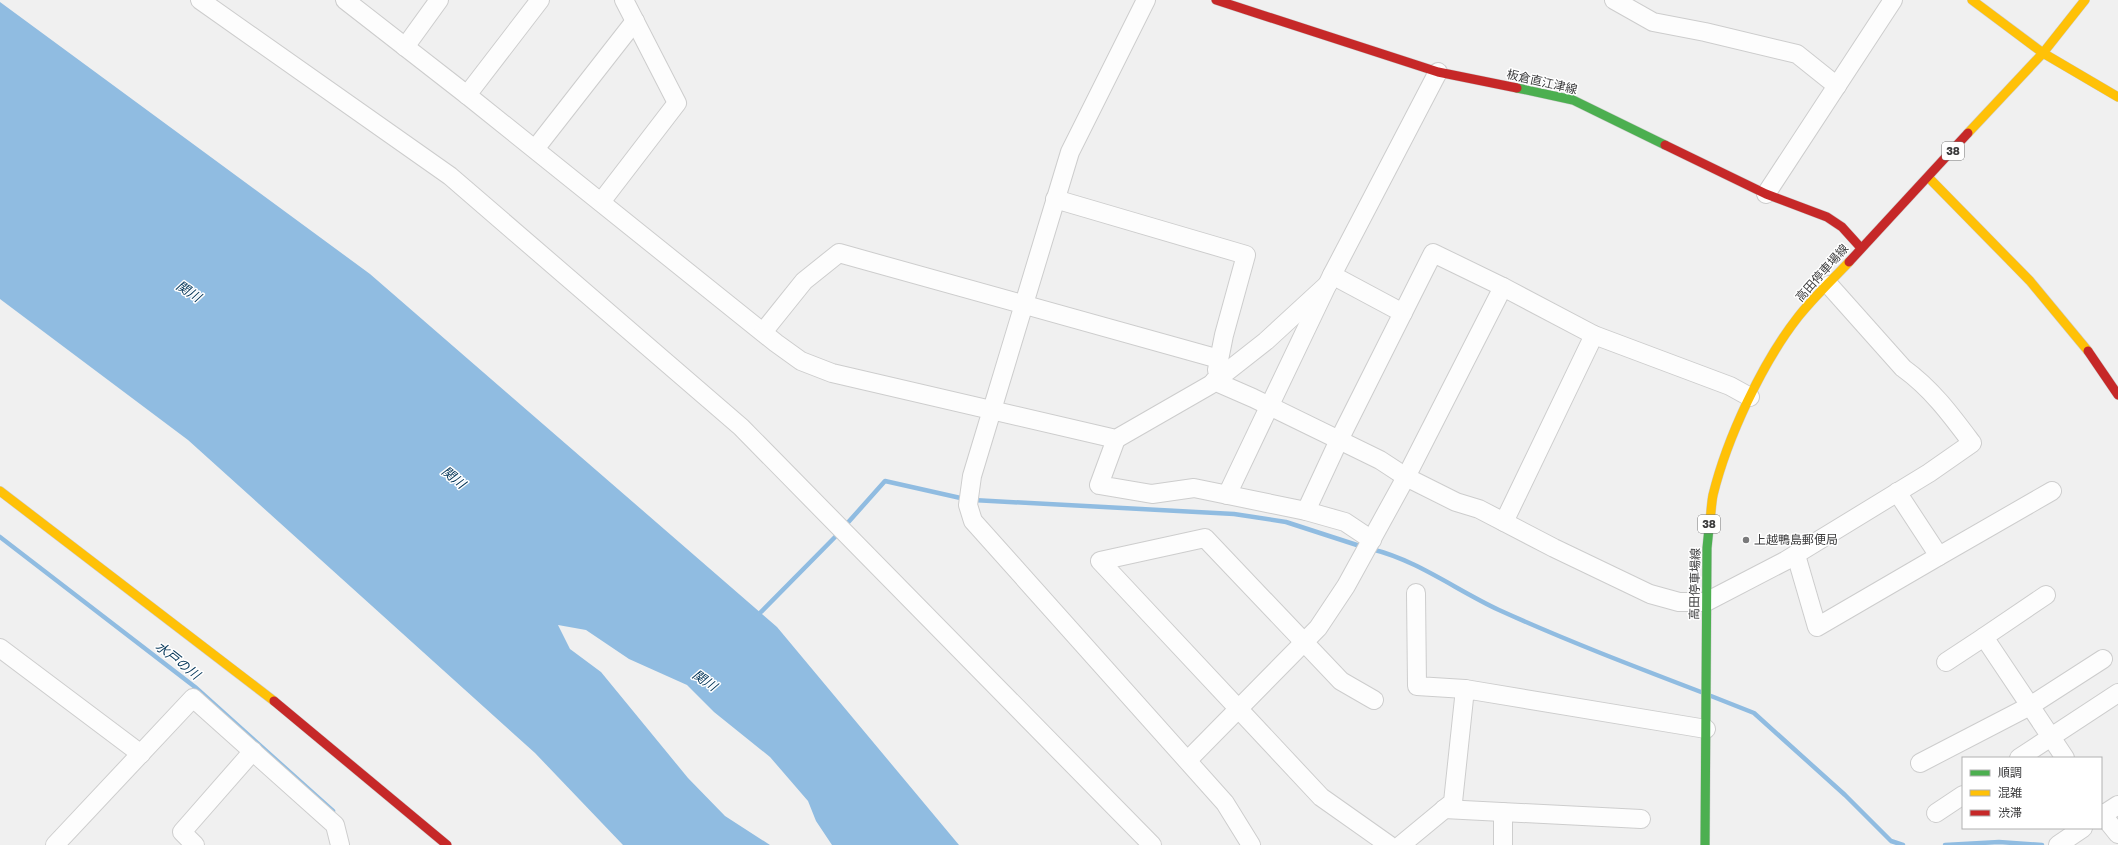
<svg xmlns="http://www.w3.org/2000/svg" width="2118" height="845" viewBox="0 0 2118 845" font-family="'Golos Text','Noto Sans JP',sans-serif">
	<style>
		.water { fill: #90bce1 }
		.lines { fill: none; stroke-linecap: round; stroke-linejoin: round }
		.stream { stroke: #90bce1; stroke-width: 4.5 }
		.street-casing { stroke: #cdcdcd; stroke-width: 20 }
		.fast-casing { stroke: #cdcdcd; stroke-width: 10 }
		.slow-casing { stroke: #cdcdcd; stroke-width: 10 }
		.jam-casing { stroke: #cdcdcd; stroke-width: 10 }
		.street { stroke: #fdfdfd; stroke-width: 18 }
		.fast { stroke: #4caf50; stroke-width: 9 }
		.slow { stroke: #ffc107; stroke-width: 9 }
		.jam { stroke: #c62828; stroke-width: 9 }
		.poi-dot { fill: #7a7a7b; stroke: #fff; stroke-width: 1.5 }
		.labels { text-anchor: middle; stroke-width: 3; stroke-linejoin: round; paint-order: stroke }
		.shield { fill: #fff; stroke: #767676; stroke-width: 1 }
		.shield-label { font-size: 11px; font-weight: bold; fill: #3b3b3c }
		.street-label { font-size: 12px; fill: #3b3b3c; stroke: #fff }
		.poi-label { font-size: 12px; fill: #3b3b3c; stroke: #fff; text-anchor: start }
		.water-label { font-size: 13px; font-style: italic; fill: #013356; stroke: #fff }
	</style>
	<rect width="100%" height="100%" fill="#f0f0f0"/>
	<!-- water -->
	<polygon class="water" points="0,2 370,274 777,627 959,845 832,845 816,821 808,801 770,757 714,712 687,685 629,659 586,630 558,625 570,649 601,672 688,778 725,816 770,845 623,845 535,753 188,440 0,299"/>
	<g class="lines">
		<!-- stream -->
		<g class="stream">
			<polyline points="973,500 1234,514 1286,522 1363,547"/>
			<polyline points="844,527 885,481 965,499"/>
			<polyline points="0,537 195,687 333,811"/>
			<path d="M1371 549C1417 560 1456 590 1499 610 1565 640 1633 666 1701 692"/>
			<polyline points="757,616 839,533"/>
			<polyline points="1711,696 1754,713 1845,795 1891,841 1903,845"/>
			<polyline points="1945,845 1999,842 2042,845"/>
		</g>
		<!-- street casing -->
		<g class="street-casing">
			<g id="street">
				<polyline points="200,0 450,176 741,427 1152,845"/>
				<polyline points="345,0 467,95 776,343 801,361 832,373 1116,439 1210,385 1266,341 1328,284"/>
				<polyline points="1146,0 1070,152 972,476 968,505 973,521 1225,803 1251,845"/>
				<polyline points="1614,0 1653,22 1705,32 1797,54 1837,86"/>
				<polyline points="405,47 439,0"/>
				<polyline points="467,95 540,0"/>
				<polyline points="535,149 635,21"/>
				<polyline points="1766,194 1893,0"/>
				<polyline points="1055,199 1246,255 1224,335 1217,370"/>
				<polyline points="601,202 677,103 624,0"/>
				<polyline points="1332,275 1403,313"/>
				<polyline points="763,332 804,281 839,253 1219,359"/>
				<path d="M1214 381 1253 398 1380 460 1406 477 1456 502 1479 509 1554 548 1650 594 1679 602H1706L1785 561 1929 473 1972 443C1951 415 1932 389 1903 368L1829 285"/>
				<polyline points="1116,439 1099,485 1152,494 1194,488 1306,511"/>
				<polyline points="1227,495 1332,275 1438,72"/>
				<polyline points="1504,522 1594,335"/>
				<polyline points="1372,540 1345,522 1306,511 1339,440 1433,253 1503,287"/>
				<polyline points="1796,555 1817,627 1939,556 1897,492"/>
				<polyline points="1939,556 2052,491"/>
				<polyline points="1416,593 1417,686 1465,689"/>
				<polyline points="2046,595 1984,637 2065,758"/>
				<polyline points="0,648 141,754"/>
				<polyline points="1946,662 1984,637"/>
				<polyline points="1374,700 1341,681 1205,538 1100,561 1321,797 1389,845"/>
				<polyline points="2019,758 2118,693"/>
				<polyline points="1188,760 1318,628 1346,586 1406,477 1503,287 1594,335 1730,386 1750,397"/>
				<polyline points="1920,763 2030,706 2103,659"/>
				<polyline points="1444,809 1641,819"/>
				<polyline points="1503,812 1503,845"/>
				<polyline points="1936,813 1963,795"/>
				<polyline points="2101,813 2118,834"/>
				<polyline points="2101,816 2118,805"/>
				<polyline points="55,845 193,698 335,825 340,845"/>
				<polyline points="195,845 182,832 253,751"/>
				<polyline points="1401,845 1453,802 1465,689 1706,729"/>
				<polyline points="2058,845 2083,828"/>
			</g>
		</g>
		<!-- fast casing -->
		<g class="fast-casing">
			<g id="fast">
				<polyline points="1517,88 1573,100 1665,145"/>
				<polyline points="1705,845 1707,548 1709,528"/>
			</g>
		</g>
		<!-- slow casing -->
		<g class="slow-casing">
			<g id="slow">
				<polyline points="1972,0 2043,53 2118,97"/>
				<polyline points="1968,133 2043,53 2085,0"/>
				<polyline points="1929,178 2030,281 2088,351"/>
				<polyline points="0,491 274,701"/>
				<path d="M1709 528C1711 517 1711 505 1713 495 1727 438 1762 363 1798 317 1813 298 1832 280 1849 262"/>
			</g>
		</g>
		<!-- jam casing -->
		<g class="jam-casing">
			<g id="jam">
				<polyline points="1216,0 1438,72 1517,88"/>
				<polyline points="1665,145 1766,194 1827,217 1842,227 1861,248"/>
				<polyline points="1849,262 1968,133"/>
				<polyline points="2088,351 2118,395"/>
				<polyline points="274,701 447,845"/>
			</g>
		</g>
		<!-- street -->
		<use href="#street" class="street"/>
		<!-- fast -->
		<use href="#fast" class="fast"/>
		<!-- slow -->
		<use href="#slow" class="slow"/>
		<!-- jam -->
		<use href="#jam" class="jam"/>
	</g>
	<!-- markers -->
	<circle class="poi-dot" cx="1746" cy="540" r="4"/>
	<g class="labels">
		<!-- shield labels -->
		<g class="shield">
			<rect x="1942" y="142" width="22" height="18" rx="3"/>
			<rect x="1698" y="515" width="22" height="18" rx="3"/>
		</g>
		<g class="shield-label">
			<text x="1953" y="155">38</text>
			<text x="1709" y="528">38</text>
		</g>
		<!-- street labels -->
		<g class="street-label">
			<text transform="translate(1542 82) rotate(13)" y="4">板倉直江津線</text>
			<text transform="translate(1822 273) rotate(-48)" y="4">高田停車場線</text>
			<text transform="translate(1695 584) rotate(-89)" y="4">高田停車場線</text>
		</g>
		<!-- poi labels -->
		<g class="poi-label">
			<text x="1754" y="544">上越鴨島郵便局</text>
		</g>
		<!-- water labels -->
		<g class="water-label">
			<text transform="translate(189 291) rotate(33)" y="5">関川</text>
			<text transform="translate(454 477) rotate(39)" y="5">関川</text>
			<text transform="translate(178 660) rotate(38)" y="5">水戸の川</text>
			<text transform="translate(705 680) rotate(35)" y="5">関川</text>
		</g>
	</g>
	<!-- legend -->
	<rect x="1962" y="757" width="140" height="72" fill="#ffffff" stroke="#b1b1b1"/>
	<rect x="1970" y="770" width="20" height="6" fill="#4caf50" stroke="#b1b1b1"/>
	<text x="1998" y="777" font-size="12" fill="#3b3b3c">順調</text>
	<rect x="1970" y="790" width="20" height="6" fill="#ffc107" stroke="#b1b1b1"/>
	<text x="1998" y="797" font-size="12" fill="#3b3b3c">混雑</text>
	<rect x="1970" y="810" width="20" height="6" fill="#c62828" stroke="#b1b1b1"/>
	<text x="1998" y="817" font-size="12" fill="#3b3b3c">渋滞</text>
</svg>
